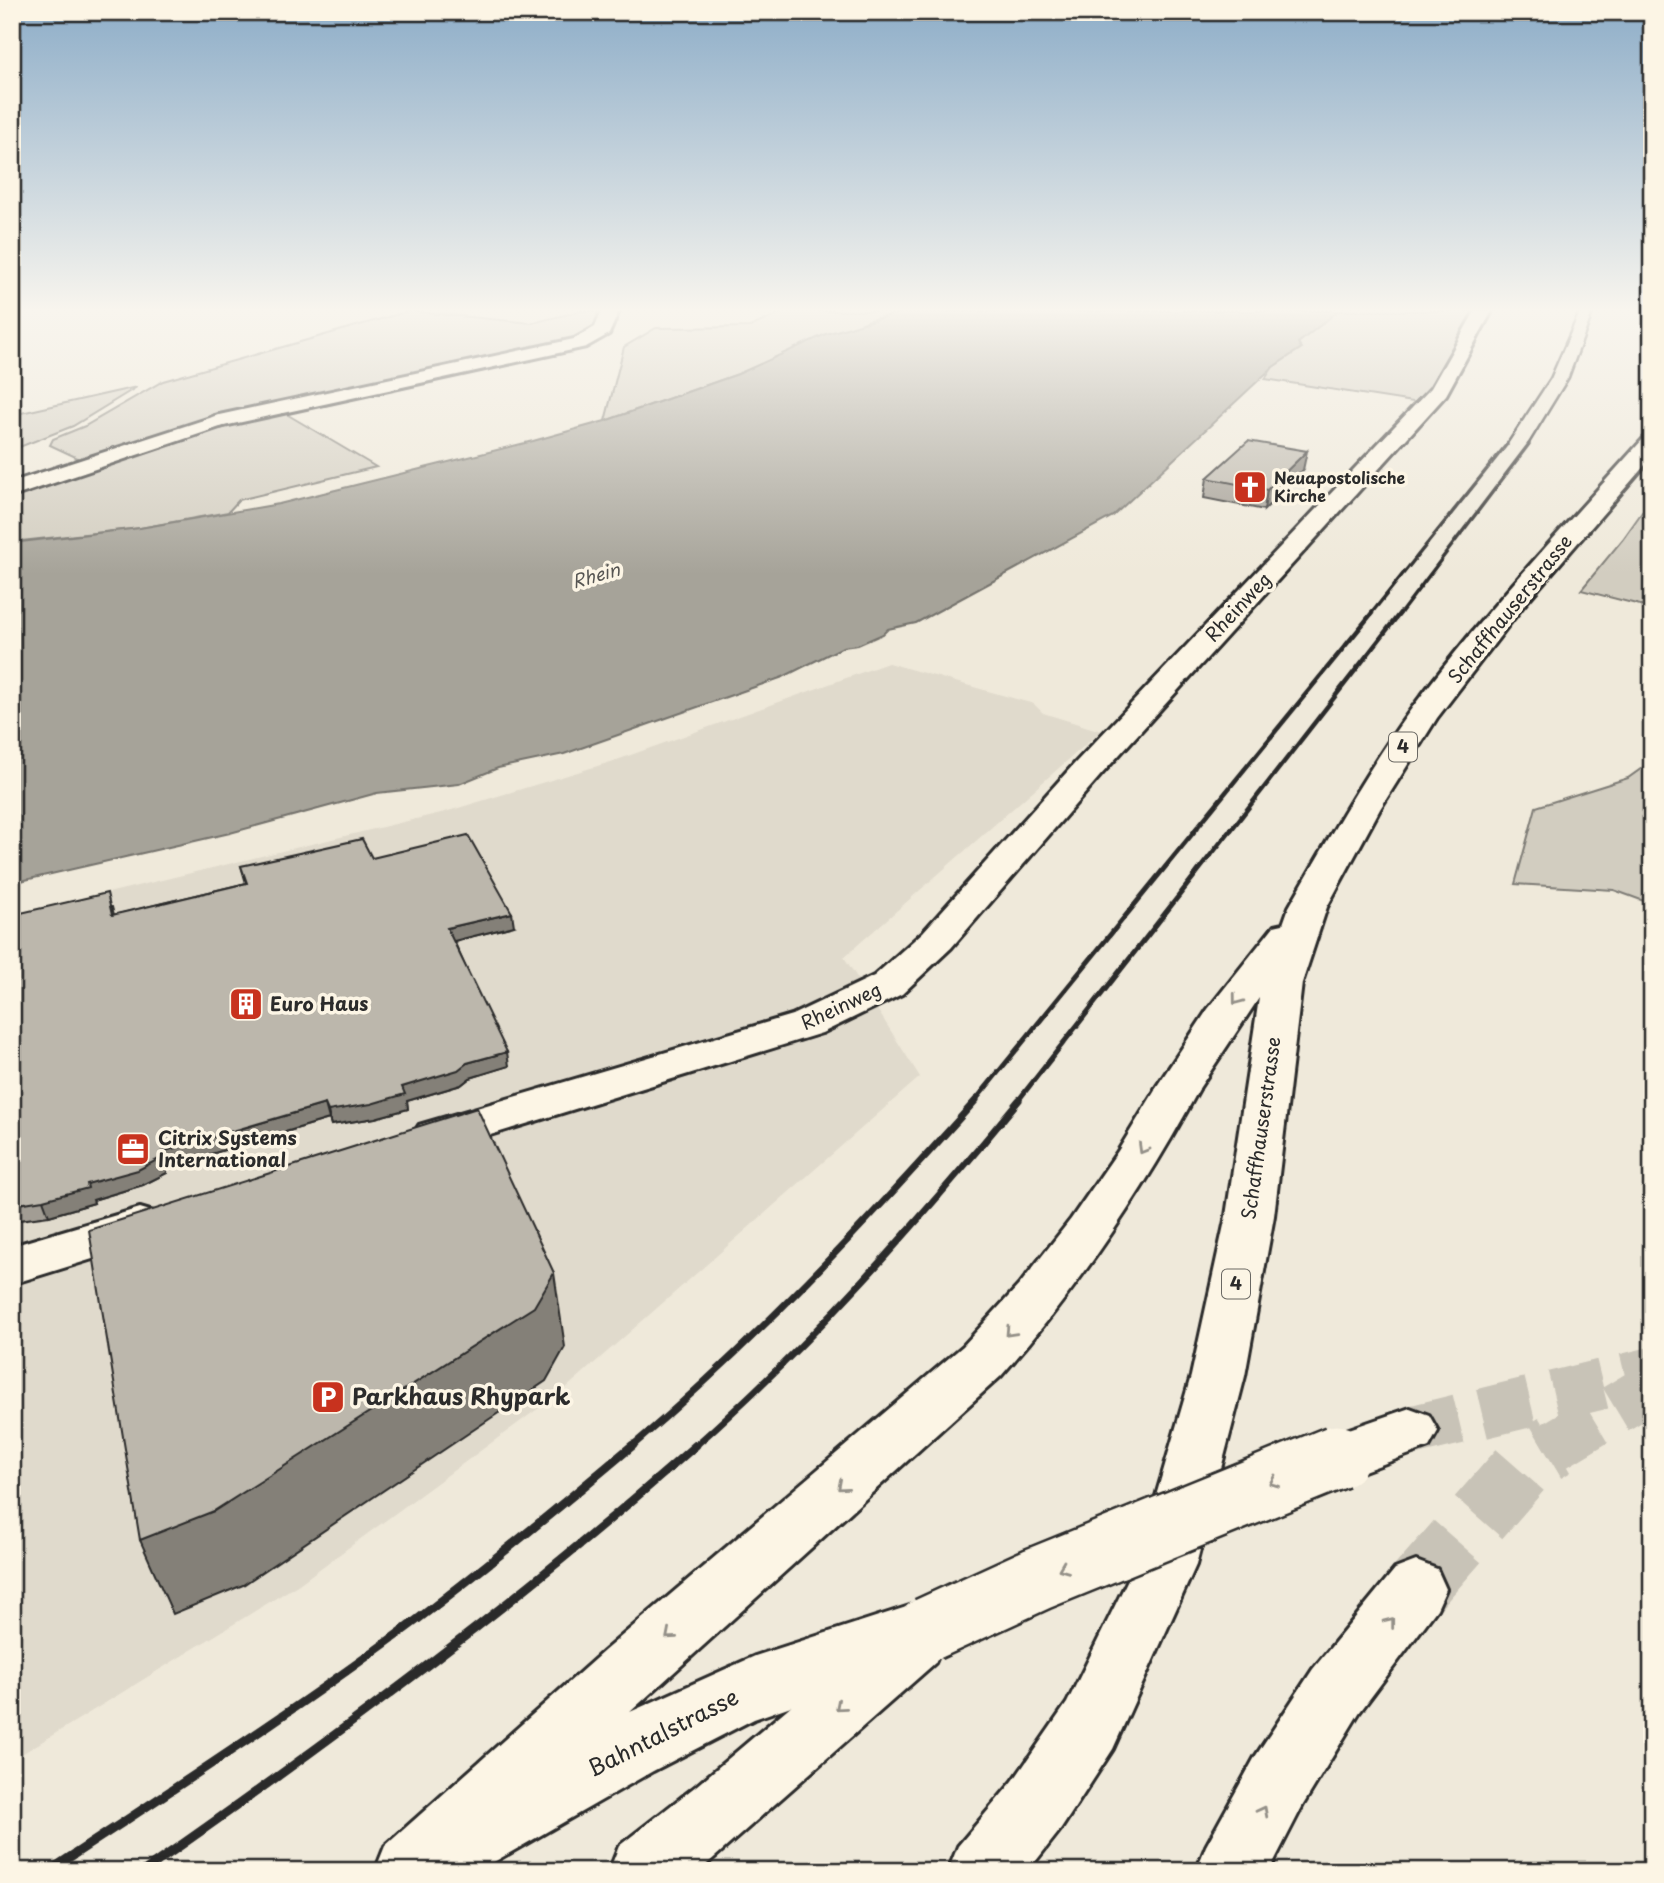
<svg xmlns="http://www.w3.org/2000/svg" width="1664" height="1883" viewBox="0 0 1664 1883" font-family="'Playpen Sans',sans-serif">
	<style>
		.built { fill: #e0dacc }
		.green { fill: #d2cdc0; stroke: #7e7c76; stroke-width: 2 }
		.water { fill: #a6a399; stroke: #75736d; stroke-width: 2 }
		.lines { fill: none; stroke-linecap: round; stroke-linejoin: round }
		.trunk-tunnel-far1 { stroke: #c8c3b7; stroke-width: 50; stroke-dasharray: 50 24; stroke-linecap: butt }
		.trunk-tunnel { stroke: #c8c3b7; stroke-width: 63; stroke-dasharray: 63 32; stroke-linecap: butt }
		.minor-casing { stroke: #2b2b2b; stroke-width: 6 }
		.tertiary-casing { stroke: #2b2b2b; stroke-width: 6 }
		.primary-casing { stroke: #2b2b2b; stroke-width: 6 }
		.trunk-casing { stroke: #2b2b2b; stroke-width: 6 }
		.minor { fill: #fcf5e5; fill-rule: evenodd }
		.tertiary { fill: #fcf5e5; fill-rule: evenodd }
		.primary { fill: #fcf5e5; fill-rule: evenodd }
		.trunk { fill: #fcf5e5; fill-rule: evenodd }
		.rail-far5 { stroke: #2b2b2b; stroke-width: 2.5 }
		.rail-far4 { stroke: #2b2b2b; stroke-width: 3.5 }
		.rail-far3 { stroke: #2b2b2b; stroke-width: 4.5 }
		.rail-far2 { stroke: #2b2b2b; stroke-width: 5 }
		.rail-far1 { stroke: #2b2b2b; stroke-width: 7 }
		.rail { stroke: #2b2b2b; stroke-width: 9 }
		.trunk-bridge-casing { stroke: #2b2b2b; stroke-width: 68; stroke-linecap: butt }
		.trunk-bridge { stroke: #fcf5e5; stroke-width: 63 }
		.wall { fill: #a29d94; stroke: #2b2b2b; stroke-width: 2 }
		.shaded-wall { fill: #848078; stroke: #2b2b2b; stroke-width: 2 }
		.building { fill: #bcb7ac; stroke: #2b2b2b; stroke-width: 2 }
		.oneway { stroke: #949088 }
		.labels { text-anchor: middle; stroke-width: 7; stroke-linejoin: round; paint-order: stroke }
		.far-poi-label { font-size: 16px; font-weight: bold; fill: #2b2b2b; stroke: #fcf5e5; text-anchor: start }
		.far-water-label { font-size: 18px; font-style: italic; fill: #565552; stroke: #fcf5e5 }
		.shield { fill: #fcf5e5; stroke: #6a6863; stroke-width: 2 }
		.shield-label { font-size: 18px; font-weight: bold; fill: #2b2b2b }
		.street-label { font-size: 19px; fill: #2b2b2b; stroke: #fcf5e5 }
		.poi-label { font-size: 19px; font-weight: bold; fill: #2b2b2b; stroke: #fcf5e5; text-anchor: start }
		.near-poi-label { font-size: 23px; font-weight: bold; fill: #2b2b2b; stroke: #fcf5e5; text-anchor: start }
		.near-street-label { font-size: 23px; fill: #2b2b2b; stroke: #fcf5e5 }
	</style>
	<rect width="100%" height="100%" fill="#efe9da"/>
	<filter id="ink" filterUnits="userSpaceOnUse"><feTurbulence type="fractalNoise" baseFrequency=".0143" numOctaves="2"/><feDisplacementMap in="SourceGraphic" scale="14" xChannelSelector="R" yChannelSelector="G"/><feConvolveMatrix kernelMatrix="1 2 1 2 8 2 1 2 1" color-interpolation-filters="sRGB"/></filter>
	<g filter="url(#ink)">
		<!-- built -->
		<polygon class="built" points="888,663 1034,704 1043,713 1101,731 844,957 920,1077 566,1388 299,1584 12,1760 12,916 445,812 614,761"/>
		<!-- green -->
		<g class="green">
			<polygon points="409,311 532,323 581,311 598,311 594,327 581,336 565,342 249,409 174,429 84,461 50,445 53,439 85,426 163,381"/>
			<polygon points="785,311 905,311 870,320 738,374 605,421 624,347 656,328 750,327"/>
			<polygon points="1338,311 1491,311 1477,343 1432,405 1265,379 1273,367 1302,348 1298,343"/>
			<polygon points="137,387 73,426 17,448 12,446 12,415"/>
			<polygon points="283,412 376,467 239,500 228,512 140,528 12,542 12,498 190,436"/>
			<polygon points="1652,498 1652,608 1581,590 1623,539"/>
			<polygon points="1652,761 1652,904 1614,890 1515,884 1536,807 1628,778"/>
		</g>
		<!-- water -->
		<polygon class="water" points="905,311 1338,311 1298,343 1301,348 1273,367 1113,516 916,623 888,629 883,634 858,645 843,647 783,677 564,754 498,768 459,784 377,793 230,833 12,883 12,543 140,528 279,504 533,441 605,421 738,374 826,334"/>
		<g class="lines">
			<!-- trunk-tunnel-far1 -->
			<g class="trunk-tunnel-far1">
				<polyline points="1410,1431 1652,1372"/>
				<polyline points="1552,1447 1652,1387"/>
			</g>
			<!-- trunk-tunnel -->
			<polyline class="trunk-tunnel" points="1416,1589 1528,1461 1555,1445"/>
			<!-- minor casing -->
			<g class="minor-casing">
				<g id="minor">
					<polygon points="602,311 619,311 609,334 586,347 219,427 212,425 209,421 212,417 219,415 574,339 595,327"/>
					<polygon points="1475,311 1492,311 1446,395 1100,776 951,948 902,994 822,1033 435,1152 419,1147 412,1136 419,1125 792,1015 874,976 923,932 1076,762 1431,388"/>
					<polygon points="140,1208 157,1213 164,1226 157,1239 12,1284 12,1246"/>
				</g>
			</g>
			<!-- tertiary casing -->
			<g class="tertiary-casing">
				<polygon id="tertiary" points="219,415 226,417 229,421 226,425 12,497 12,482"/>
			</g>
			<!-- primary casing -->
			<g class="primary-casing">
				<g id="primary">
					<path d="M1652 437V457L1524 605 1437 718 1380 809 1327 907 1302 983 1274 1216 1245 1376 1196 1565 1113 1749 1061 1829 1028 1871H948L958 1846 1013 1781 1067 1703 1137 1561 1191 1376 1226 1216 1259 998 1192 1099 1177 1103 1162 1099 1155 1089 1208 1009 1274 926 1283 924 1289 907C1328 840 1366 771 1412 708 1483 613 1565 526 1644 438Z"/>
					<polygon points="913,1612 935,1621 944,1642 935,1663 699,1871 609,1871 619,1846 696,1786 891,1621"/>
				</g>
			</g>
			<!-- trunk casing -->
			<g class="trunk-casing">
				<g id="trunk">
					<path d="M1177 1075 1192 1079 1199 1089C1143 1192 1079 1288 1001 1376L630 1712 755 1656 928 1600 950 1608 959 1629 950 1650 754 1719 653 1771 478 1871H375L385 1846 604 1651 963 1346 1020 1284 1071 1219 1118 1151 1162 1079Z"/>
					<polygon points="1410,1408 1429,1415 1438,1431 1429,1447 1337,1481 1317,1474 1309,1457 1317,1440"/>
					<polygon points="1416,1561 1437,1569 1446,1589 1437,1609 1359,1713 1303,1805 1269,1871 1196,1871 1206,1846 1255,1757 1313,1669 1395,1569"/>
				</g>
			</g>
			<!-- minor -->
			<use href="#minor" class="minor"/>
			<!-- tertiary -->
			<use href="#tertiary" class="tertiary"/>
			<!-- primary -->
			<use href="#primary" class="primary"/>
			<!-- trunk -->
			<use href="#trunk" class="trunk"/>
			<!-- rail-far5 -->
			<g class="rail-far5">
				<polyline points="1506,445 1550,378 1579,311"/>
				<polyline points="1528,445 1569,378 1594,311"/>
			</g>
			<!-- rail-far4 -->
			<g class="rail-far4">
				<polyline points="1370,615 1507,444"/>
				<polyline points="1399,615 1529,444"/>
			</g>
			<!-- rail-far3 -->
			<g class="rail-far3">
				<polyline points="1195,830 1372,613"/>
				<polyline points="1231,830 1400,613"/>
			</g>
			<!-- rail-far2 -->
			<g class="rail-far2">
				<polyline points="974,1102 1197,828"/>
				<polyline points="1017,1102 1232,828"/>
			</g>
			<!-- rail-far1 -->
			<g class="rail-far1">
				<path d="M631 1447C756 1341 867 1222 976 1100"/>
				<path d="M694 1447C813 1342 918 1223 1019 1100"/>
			</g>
			<!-- rail -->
			<g class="rail">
				<path d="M49 1871C173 1789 299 1708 418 1619 491 1563 562 1505 633 1445"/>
				<path d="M144 1871C335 1738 521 1600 696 1445"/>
			</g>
			<!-- trunk-bridge casing -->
			<g class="trunk-bridge-casing">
				<polyline id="trunk-bridge" points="928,1629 1037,1579 1337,1457"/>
			</g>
			<!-- trunk-bridge -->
			<use href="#trunk-bridge" class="trunk-bridge"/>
		</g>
		<!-- wall -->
		<g class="wall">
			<polygon points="1303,470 1264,510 1204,498 1207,478"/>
			<polygon points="372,858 514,926 454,941 509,1066 470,1078 461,1085 407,1101 408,1109 375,1118 331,1125 329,1119 167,1167 167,1173 143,1185 93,1200 94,1203 49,1216 12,1221 12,915 112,907 114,915 246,883 241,866"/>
		</g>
		<!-- shaded-wall -->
		<g class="shaded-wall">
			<polygon points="1307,451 1303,470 1264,510 1267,490"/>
			<polygon points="512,913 514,926 450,942 447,928"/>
			<polygon points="507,1052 509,1066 470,1078 461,1085 407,1101 408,1109 375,1118 331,1125 328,1111 402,1087 467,1063"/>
			<polygon points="325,1104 329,1119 167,1167 167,1173 143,1185 93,1200 94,1203 49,1216 43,1200 87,1184 161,1152"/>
			<polygon points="554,1273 565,1347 546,1381 243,1585 173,1614 140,1540"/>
		</g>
		<!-- building -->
		<g class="building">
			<polygon points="1248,441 1307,451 1267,490 1207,478"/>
			<polygon points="468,835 512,913 447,928 507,1052 467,1063 458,1070 402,1087 405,1094 371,1104 328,1111 325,1104 161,1152 161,1158 138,1170 87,1184 88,1188 43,1200 12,1205 12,915 107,893 112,915 247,883 241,866 362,839 372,858"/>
			<polygon points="477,1108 554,1273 534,1307 214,1511 140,1540 89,1230"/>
		</g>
		<!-- one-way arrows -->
		<defs><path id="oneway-chevron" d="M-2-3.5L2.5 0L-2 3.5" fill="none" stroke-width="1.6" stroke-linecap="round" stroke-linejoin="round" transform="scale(1.75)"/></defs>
		<g class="oneway">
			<use href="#oneway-chevron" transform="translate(1237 1000) rotate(127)"/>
			<use href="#oneway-chevron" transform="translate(1143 1149) rotate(120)"/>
			<use href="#oneway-chevron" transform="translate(1010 1332) rotate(133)"/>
			<use href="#oneway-chevron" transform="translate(1274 1482) rotate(158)"/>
			<use href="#oneway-chevron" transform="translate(842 1486) rotate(139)"/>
			<use href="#oneway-chevron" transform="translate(1063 1568) rotate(158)"/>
			<use href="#oneway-chevron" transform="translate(1390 1622) rotate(-52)"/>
			<use href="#oneway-chevron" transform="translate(670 1635) rotate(139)"/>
			<use href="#oneway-chevron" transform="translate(840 1706) rotate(139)"/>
			<use href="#oneway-chevron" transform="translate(1263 1811) rotate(-62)"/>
		</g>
	</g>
	<!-- sky -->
	<linearGradient id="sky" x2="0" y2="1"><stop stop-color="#8dadc8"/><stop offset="0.54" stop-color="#f8f5ee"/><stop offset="1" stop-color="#f8f5ee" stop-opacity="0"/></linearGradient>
	<rect width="1664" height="574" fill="url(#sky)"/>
	<!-- icons -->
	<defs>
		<g id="church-square" transform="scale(1.75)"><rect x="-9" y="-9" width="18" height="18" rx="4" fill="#c8321e" stroke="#fcf5e5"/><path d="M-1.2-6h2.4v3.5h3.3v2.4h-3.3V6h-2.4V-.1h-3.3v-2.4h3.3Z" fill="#fff"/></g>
		<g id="building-square" transform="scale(1.75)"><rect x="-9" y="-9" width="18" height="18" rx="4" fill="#c8321e" stroke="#fcf5e5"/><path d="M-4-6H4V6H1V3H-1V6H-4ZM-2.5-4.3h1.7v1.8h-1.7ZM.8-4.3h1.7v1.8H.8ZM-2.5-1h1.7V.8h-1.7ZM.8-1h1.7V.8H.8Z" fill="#fff"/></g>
		<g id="office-square" transform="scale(1.75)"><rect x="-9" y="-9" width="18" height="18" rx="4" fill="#c8321e" stroke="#fcf5e5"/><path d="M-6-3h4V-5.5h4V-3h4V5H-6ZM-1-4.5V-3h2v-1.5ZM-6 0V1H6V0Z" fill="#fff"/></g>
		<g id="parking-square" transform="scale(1.75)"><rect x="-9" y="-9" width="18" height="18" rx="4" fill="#c8321e" stroke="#fcf5e5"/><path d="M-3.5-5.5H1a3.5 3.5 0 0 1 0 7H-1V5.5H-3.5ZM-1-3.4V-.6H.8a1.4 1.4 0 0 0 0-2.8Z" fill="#fff"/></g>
	</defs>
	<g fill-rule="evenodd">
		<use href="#church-square" x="1250" y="487"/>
		<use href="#building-square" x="246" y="1004"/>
		<use href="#office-square" x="133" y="1149"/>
		<use href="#parking-square" x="328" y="1397"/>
	</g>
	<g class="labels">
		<!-- far-poi labels -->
		<g class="far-poi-label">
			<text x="1274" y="484">Neuapostolische<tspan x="1274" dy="18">Kirche</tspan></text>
		</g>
		<!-- far-water labels -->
		<g class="far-water-label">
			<text transform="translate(596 576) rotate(-16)" y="6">Rhein</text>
		</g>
		<!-- shield labels -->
		<g class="shield">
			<rect x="1389" y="732.5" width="28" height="29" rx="5"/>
			<rect x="1222" y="1269.5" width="28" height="29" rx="5"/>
		</g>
		<g class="shield-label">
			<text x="1403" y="753">4</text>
			<text x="1236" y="1290">4</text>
		</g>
		<!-- street labels -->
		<g class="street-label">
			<text transform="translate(1238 607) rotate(-47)" y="7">Rheinweg</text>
			<text transform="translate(1510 609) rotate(-51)" y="7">Schaffhauserstrasse</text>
			<text transform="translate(841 1006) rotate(-25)" y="7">Rheinweg</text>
			<text transform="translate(1261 1128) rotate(-82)" y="7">Schaffhauserstrasse</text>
		</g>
		<!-- poi labels -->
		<g class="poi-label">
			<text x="270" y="1011">Euro Haus</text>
			<text x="158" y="1145">Citrix Systems<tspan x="158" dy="22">International</tspan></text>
		</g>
		<!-- near-poi labels -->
		<g class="near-poi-label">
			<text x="352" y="1405">Parkhaus Rhypark</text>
		</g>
		<!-- near-street labels -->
		<g class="near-street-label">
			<text transform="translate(663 1733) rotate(-27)" y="8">Bahntalstrasse</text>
		</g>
	</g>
	<!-- margin -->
	<rect width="1664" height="1883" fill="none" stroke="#fcf5e5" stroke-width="42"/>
	<rect x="21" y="21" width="1622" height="1841" fill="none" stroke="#2b2b2b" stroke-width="2.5" filter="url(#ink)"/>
</svg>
